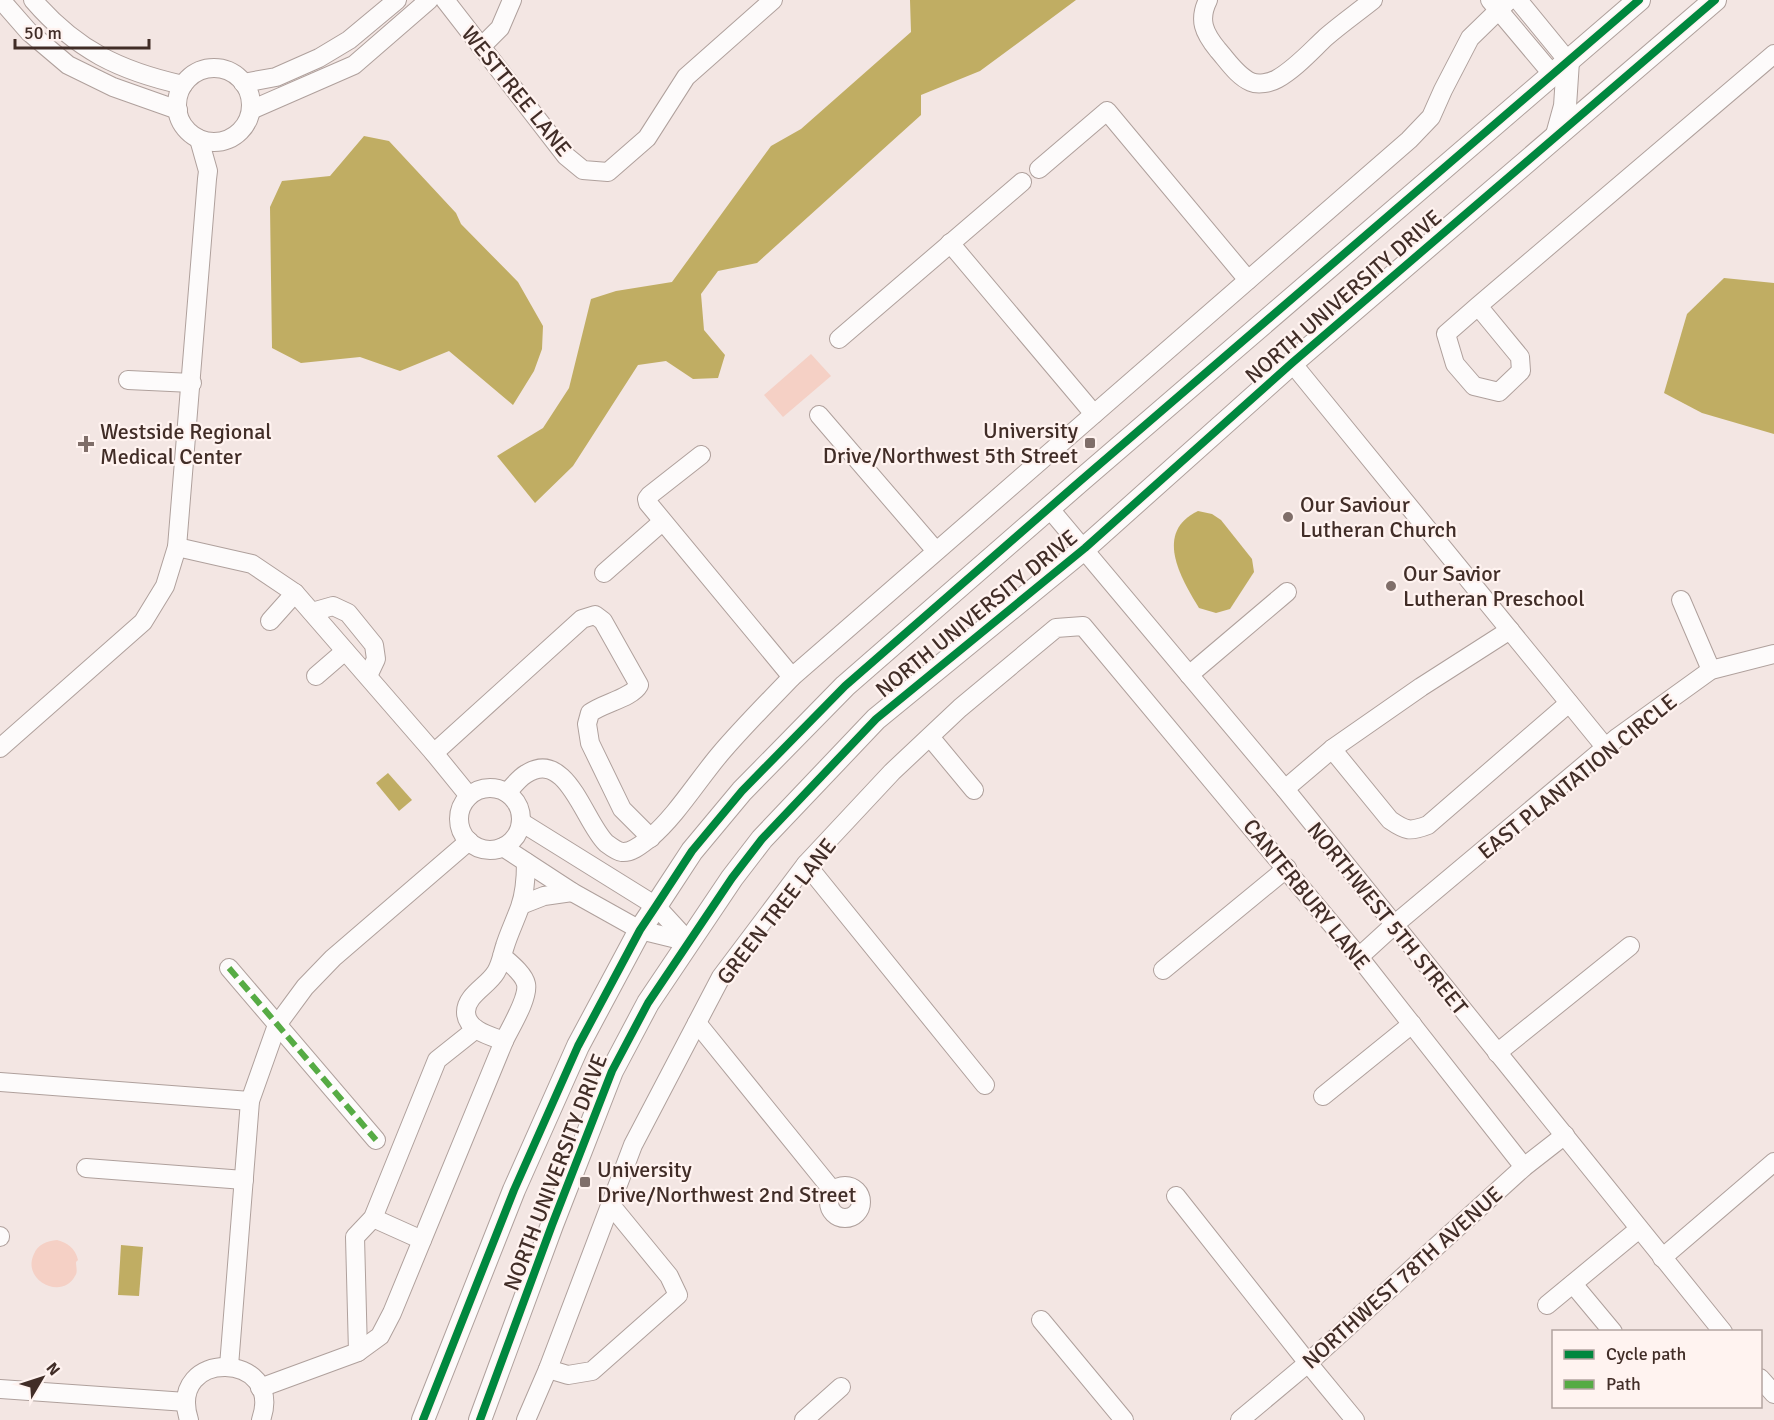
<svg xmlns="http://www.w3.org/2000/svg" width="1774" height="1420" viewBox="0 0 1774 1420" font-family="Signika,sans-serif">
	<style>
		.green { fill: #f5d0c5 }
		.water { fill: #c0ad63 }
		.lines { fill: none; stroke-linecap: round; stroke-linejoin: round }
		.minor-casing { stroke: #afa09c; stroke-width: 20 }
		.major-casing { stroke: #afa09c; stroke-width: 24 }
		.minor { stroke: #fdfbfb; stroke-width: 18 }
		.major { stroke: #fdfbfb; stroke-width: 22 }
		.quiet { stroke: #56ab44; stroke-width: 6; stroke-dasharray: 12 6; stroke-linecap: butt }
		.cycleway-casing { stroke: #fff3f0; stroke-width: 11 }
		.cycleway { stroke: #00873e; stroke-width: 8 }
		.poi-dot { fill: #7f6e69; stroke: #fff3f0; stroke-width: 2 }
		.labels { text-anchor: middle; stroke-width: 4.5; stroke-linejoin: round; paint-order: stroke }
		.street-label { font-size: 22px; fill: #412d27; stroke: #fff3f0 }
		.poi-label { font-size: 22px; fill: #412d27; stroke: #fff3f0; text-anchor: start }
	</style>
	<rect width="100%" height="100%" fill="#f3e6e3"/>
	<!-- green -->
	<g class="green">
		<polygon points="811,354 831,376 783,417 764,395"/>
		<path d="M57 1240C68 1243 75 1248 78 1260L76 1262C76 1267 78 1272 75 1276 62 1301 21 1280 34 1254 38 1244 47 1241 57 1240Z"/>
	</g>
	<!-- water -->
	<g class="water">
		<polygon points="910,0 1076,0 980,71 921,95 921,115 757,263 718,271 701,294 704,330 725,355 718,378 693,379 666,361 638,365 573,466 535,503 497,456 543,428 569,388 591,299 616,291 672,282 771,146 801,129 911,32"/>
		<polygon points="364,136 389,141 456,213 461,224 518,282 543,326 542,349 534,371 513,405 449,351 400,371 360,357 301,363 272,348 270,207 282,181 330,176"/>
		<polygon points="1724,278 1774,283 1774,434 1702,413 1664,393 1687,314"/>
		<path d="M1198 511 1212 514 1221 520 1252 559 1254 572 1230 609 1216 613 1199 608C1180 577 1154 532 1198 511Z"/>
		<polygon points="388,773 412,800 399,811 376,783"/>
		<polygon points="121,1245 143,1247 139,1296 118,1295"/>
	</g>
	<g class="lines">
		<!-- minor casing -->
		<g class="minor-casing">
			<g id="minor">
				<polyline points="1,0 29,32 68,65 113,87 178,110"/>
				<path d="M33 0C76 50 120 71 183 85"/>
				<polyline points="445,0 566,156 583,170 608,172 647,138 686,77 773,0"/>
				<path d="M1208 0C1198 20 1204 33 1218 50 1227 60 1237 76 1251 82 1258 85 1270 83 1277 79 1295 69 1311 51 1326 37 1341 24 1358 12 1373 0"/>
				<polyline points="1490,0 1553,75"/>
				<polyline points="1518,0 1568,61"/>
				<polyline points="481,47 500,28 512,0"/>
				<circle cx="214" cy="105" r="37"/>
				<polyline points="243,83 276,77 319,58 349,40 397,0"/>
				<polyline points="251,110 354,65 429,0"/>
				<polyline points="1039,169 1107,111 1248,280"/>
				<polyline points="950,243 1094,414"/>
				<polyline points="1478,306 1520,357 1521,371 1499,392 1474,386 1455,364 1446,334 1478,306 1774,54"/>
				<polyline points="839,339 1022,182"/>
				<polyline points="1292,363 1606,748"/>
				<polyline points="128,380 192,383"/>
				<polyline points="819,415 936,551"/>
				<polyline points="701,455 650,495 647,499 648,503 792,677"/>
				<polyline points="1049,508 1285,789 1723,1332"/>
				<polyline points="177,547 252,564 295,593 434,753 469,796"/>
				<polyline points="604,573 662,522"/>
				<polyline points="1681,600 1711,670"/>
				<polyline points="312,612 333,606 348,613 374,645 376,659 368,676"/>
				<polyline points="270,621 295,593"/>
				<polyline points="1189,675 1287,592"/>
				<polyline points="316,676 345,651"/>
				<polyline points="930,737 974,790"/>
				<polyline points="0,748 143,622 165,586 177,547 207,179 208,171 199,139"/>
				<path d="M1332 749 1390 820C1406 831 1410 832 1428 825L1569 703"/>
				<path d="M434 753 582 619 595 615 603 621 639 685C632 698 603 703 590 713L587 724 590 743 622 809 651 838"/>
				<circle cx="490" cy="819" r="31"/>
				<polyline points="1285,789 1332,749 1421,687 1510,630"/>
				<path d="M507 793C513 786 519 778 526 774 567 748 584 822 606 843 610 846 616 851 622 852 632 853 642 844 650 838 676 816 698 780 720 754 743 727 768 702 792 677L1409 140 1431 117 1443 90 1470 38 1509 0"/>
				<polyline points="521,822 656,906 689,942"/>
				<polyline points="503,847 572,892 640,930 689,942"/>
				<polyline points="806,864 985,1085"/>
				<polyline points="521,905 544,896 572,892"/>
				<path d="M502 956C510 963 524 974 526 984 529 998 510 1028 504 1041 490 1036 466 1030 466 1012 466 995 488 986 496 972 501 964 502 955 505 946 509 933 515 921 520 907 525 893 526 877 526 862"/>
				<polyline points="1359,957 1394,925 1618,737 1711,670 1774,654"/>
				<polyline points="229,968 376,1140"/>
				<polyline points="1163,970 1287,868"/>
				<polyline points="697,1023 833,1191"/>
				<polyline points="1497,1053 1630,946"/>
				<polyline points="0,1082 250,1101"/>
				<polyline points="1323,1096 1412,1024"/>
				<polyline points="86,1168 244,1180"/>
				<circle cx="845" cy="1202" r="16"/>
				<polyline points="1176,1196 1308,1363 1355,1420"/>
				<polyline points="373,1218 422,1240"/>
				<polyline points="0,1236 0,1237"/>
				<polyline points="1662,1258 1774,1162"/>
				<polyline points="1573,1284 1613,1332"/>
				<polyline points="1547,1305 1639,1229"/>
				<polyline points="1041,1320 1124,1420"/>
				<polyline points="358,1352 380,1336 392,1313 504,1041"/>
				<polyline points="229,1366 250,1101 277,1025 305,987 333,958 469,841"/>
				<polyline points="548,1369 568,1375 592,1371 678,1295 669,1276 610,1204"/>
				<polyline points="1760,1378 1774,1394"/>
				<polyline points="260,1388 358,1352 355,1237 373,1218 437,1060 476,1029"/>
				<polyline points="0,1389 186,1402"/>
				<path d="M189 1420C166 1348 285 1351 261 1420"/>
				<polyline points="526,1420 548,1369 633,1145 721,977 806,864 892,772 960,708 1056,628 1083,626 1359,957 1524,1167"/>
				<polyline points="804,1420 841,1387"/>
				<polyline points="1240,1420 1308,1363 1524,1167 1565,1135"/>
			</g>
		</g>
		<!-- major casing -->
		<g class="major-casing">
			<g id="major">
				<polyline points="1557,135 1565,106 1568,61"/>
				<polyline points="423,1420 514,1190 578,1046 640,930 656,906 692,851 742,791 845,686 1079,482 1639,0"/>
				<polyline points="480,1420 552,1225 612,1071 648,1003 732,878 762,839 876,719 1085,548 1292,363 1715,0"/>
			</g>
		</g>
		<!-- minor -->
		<use href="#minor" class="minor"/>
		<!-- major -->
		<use href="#major" class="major"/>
		<!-- quiet -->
		<polyline class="quiet" points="229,968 376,1140"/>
		<!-- cycleway casing -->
		<g class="cycleway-casing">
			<g id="cycleway">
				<polyline points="423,1420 514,1190 578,1046 640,930 656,906 692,851 742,791 845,686 1079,482 1639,0"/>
				<polyline points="480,1420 552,1225 612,1071 648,1003 732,878 762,839 876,719 1085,548 1292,363 1715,0"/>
			</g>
		</g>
		<!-- cycleway -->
		<use href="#cycleway" class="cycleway"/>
	</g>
	<!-- markers -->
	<g class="poi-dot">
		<rect x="1084" y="437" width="12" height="12" rx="3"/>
		<path d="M83 435h6v6h6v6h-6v6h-6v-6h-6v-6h6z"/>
		<circle cx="1288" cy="517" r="6"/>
		<circle cx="1391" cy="586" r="6"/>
		<rect x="579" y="1176" width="12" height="12" rx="3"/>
	</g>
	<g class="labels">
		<!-- street labels -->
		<g class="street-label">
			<text transform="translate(517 91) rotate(51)" y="8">WESTTREE LANE</text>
			<text transform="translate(1343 296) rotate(-41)" y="8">NORTH UNIVERSITY DRIVE</text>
			<text transform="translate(976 613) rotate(-39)" y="8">NORTH UNIVERSITY DRIVE</text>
			<text transform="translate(1577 776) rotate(-39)" y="8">EAST PLANTATION CIRCLE</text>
			<text transform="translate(1307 894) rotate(51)" y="8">CANTERBURY LANE</text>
			<text transform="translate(776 911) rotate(-52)" y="8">GREEN TREE LANE</text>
			<text transform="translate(1388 918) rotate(51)" y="8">NORTHWEST 5TH STREET</text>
			<text transform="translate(555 1172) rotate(-69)" y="8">NORTH UNIVERSITY DRIVE</text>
			<text transform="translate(1402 1277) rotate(-42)" y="8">NORTHWEST 78TH AVENUE</text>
		</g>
		<!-- poi labels -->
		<g class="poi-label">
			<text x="1078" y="438" text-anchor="end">University<tspan x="1078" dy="25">Drive/Northwest 5th Street</tspan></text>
			<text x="100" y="439">Westside Regional<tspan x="100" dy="25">Medical Center</tspan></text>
			<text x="1300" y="512">Our Saviour<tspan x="1300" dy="25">Lutheran Church</tspan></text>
			<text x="1403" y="581">Our Savior<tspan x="1403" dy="25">Lutheran Preschool</tspan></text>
			<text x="597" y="1177">University<tspan x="597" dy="25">Drive/Northwest 2nd Street</tspan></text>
		</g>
	</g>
	<!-- legend -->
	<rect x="1552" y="1330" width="210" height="78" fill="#fff3f0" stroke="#b3a4a0" stroke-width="1.5"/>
	<rect x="1564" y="1350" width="30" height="9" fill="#00873e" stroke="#b3a4a0" stroke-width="1.5"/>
	<text x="1606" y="1360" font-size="18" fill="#412d27">Cycle path</text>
	<rect x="1564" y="1380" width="30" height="9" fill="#56ab44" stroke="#b3a4a0" stroke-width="1.5"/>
	<text x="1606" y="1390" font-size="18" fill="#412d27">Path</text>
	<!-- north arrow -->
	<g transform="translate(42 1378) rotate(51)" stroke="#fff3f0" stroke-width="4.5" paint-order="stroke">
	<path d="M0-4.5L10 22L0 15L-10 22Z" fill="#412d27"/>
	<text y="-9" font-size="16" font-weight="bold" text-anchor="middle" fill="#412d27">N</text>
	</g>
	<!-- scale -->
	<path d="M15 39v9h134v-9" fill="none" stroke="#412d27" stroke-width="3"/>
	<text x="24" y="39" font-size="18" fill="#412d27" stroke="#fff3f0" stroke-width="4.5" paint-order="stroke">50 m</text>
</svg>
